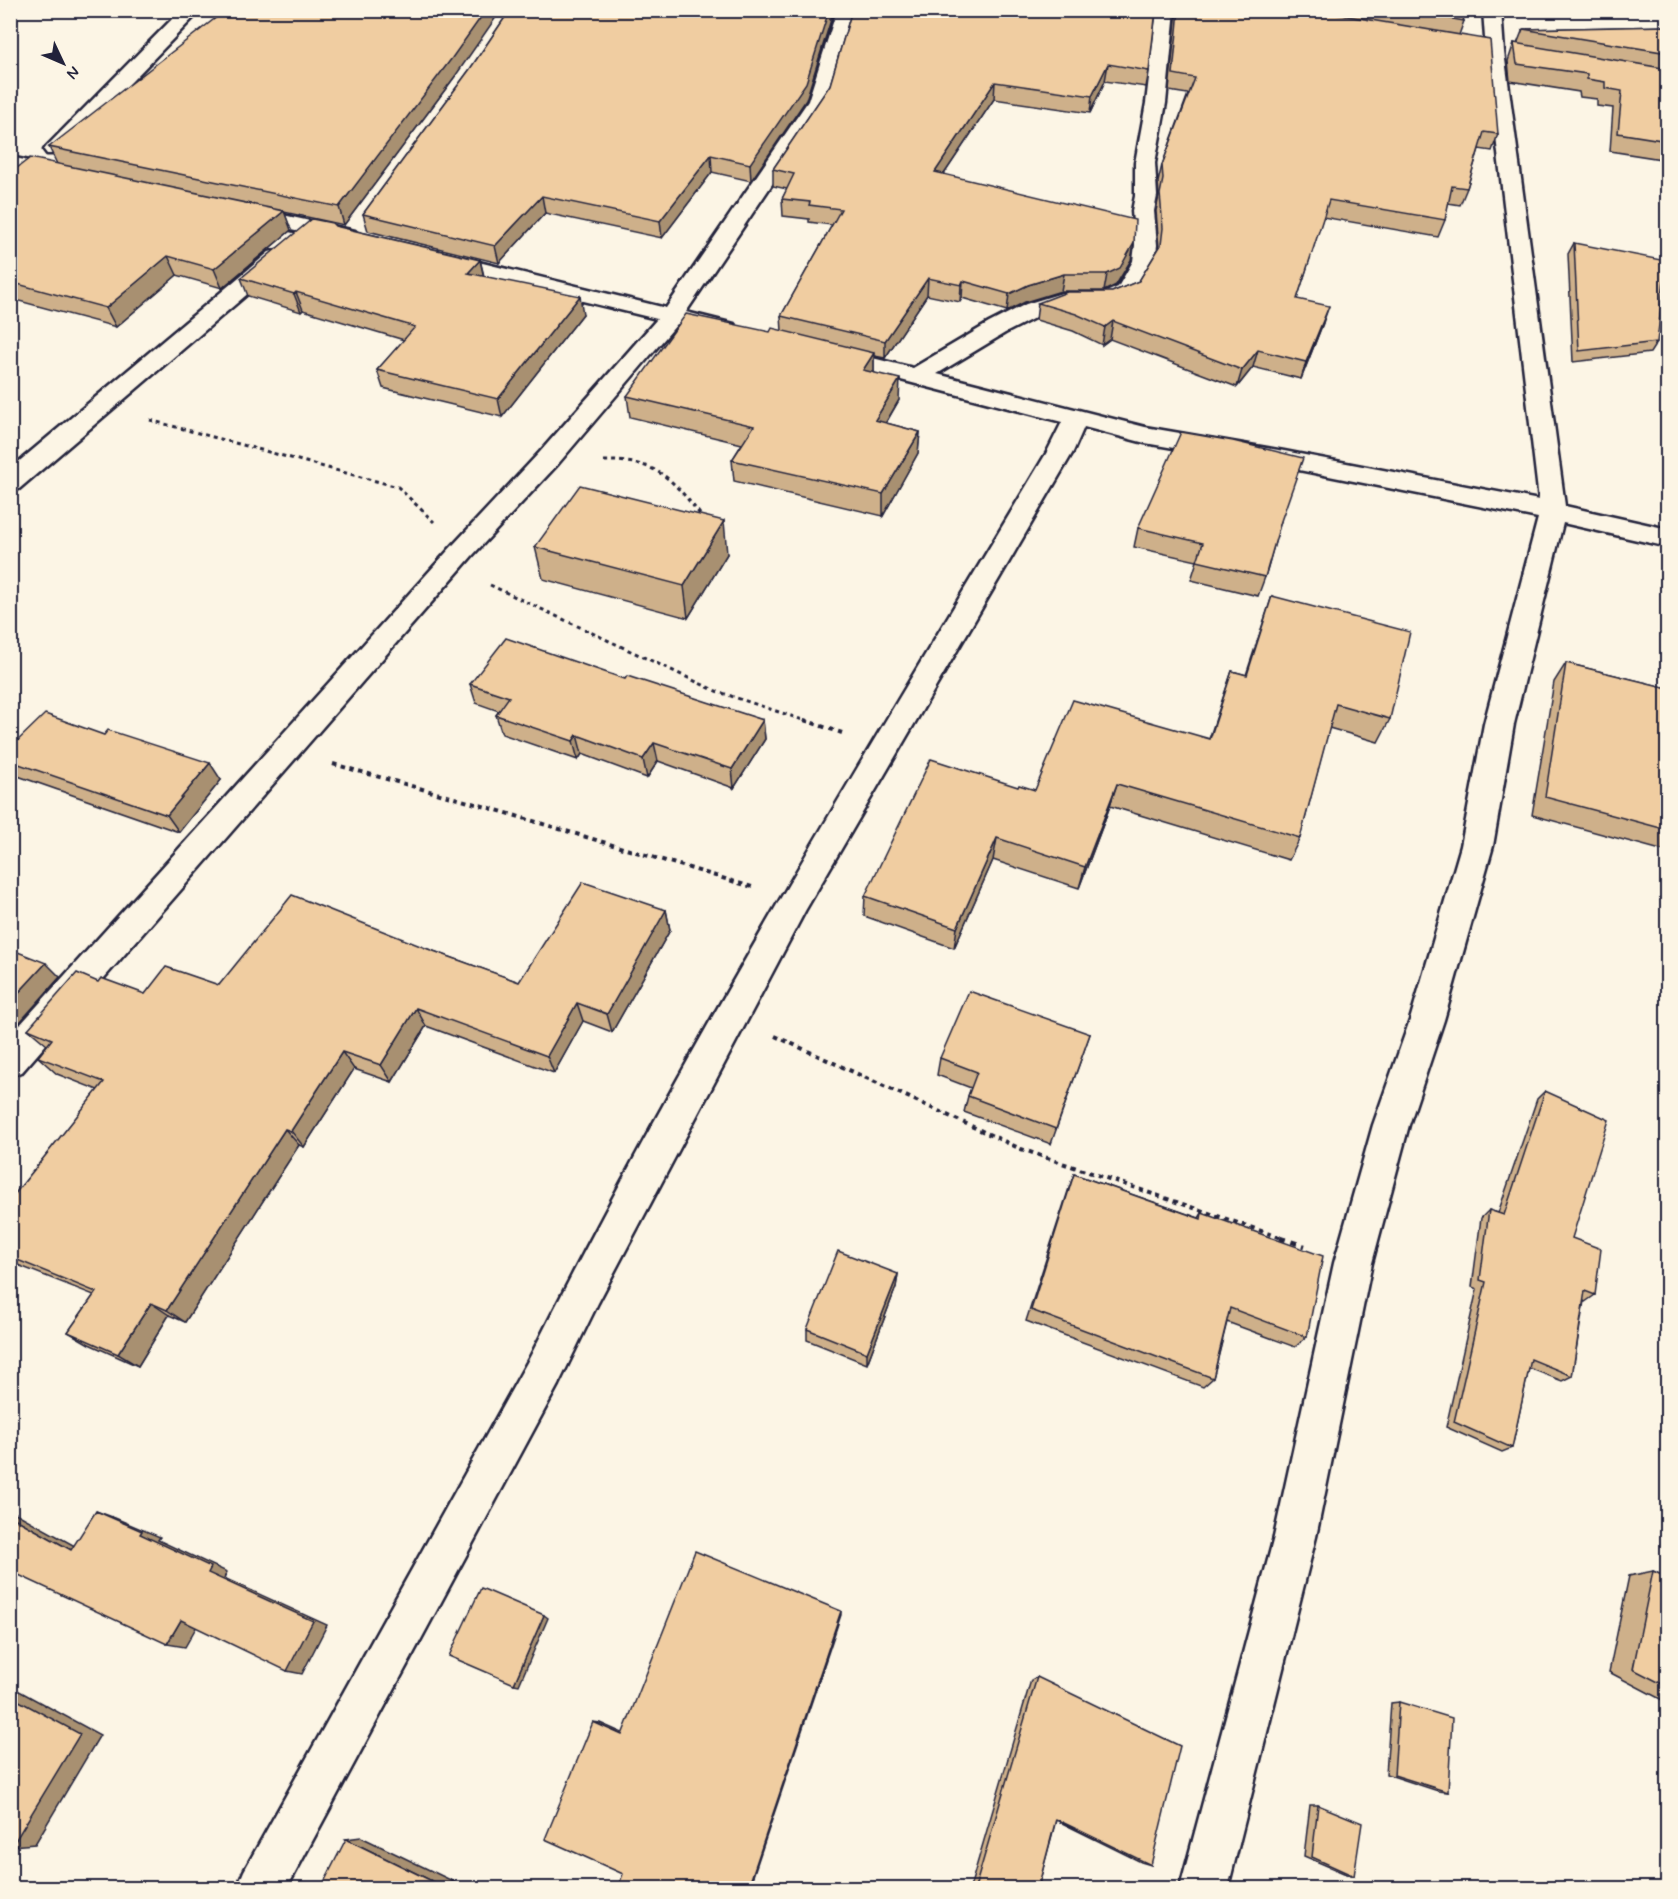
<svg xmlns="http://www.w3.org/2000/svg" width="1678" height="1899" viewBox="0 0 1678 1899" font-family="Mynerve,sans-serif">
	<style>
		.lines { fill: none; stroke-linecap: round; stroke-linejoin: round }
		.street-casing { stroke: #22223b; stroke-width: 5 }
		.path-far2 { stroke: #22223b; stroke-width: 3; stroke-dasharray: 4 4; stroke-linecap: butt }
		.path-far1 { stroke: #22223b; stroke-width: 4; stroke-dasharray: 4.5 4.5; stroke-linecap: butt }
		.path { stroke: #22223b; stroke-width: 4.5; stroke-dasharray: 6 6; stroke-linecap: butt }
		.street { fill: #fcf5e5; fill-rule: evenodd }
		.wall { fill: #ceb08a; stroke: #22223b; stroke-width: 1.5 }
		.shaded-wall { fill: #a89071; stroke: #22223b; stroke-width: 1.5 }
		.building { fill: #f0cda1; stroke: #22223b; stroke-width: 1.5 }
	</style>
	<rect width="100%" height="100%" fill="#fcf5e5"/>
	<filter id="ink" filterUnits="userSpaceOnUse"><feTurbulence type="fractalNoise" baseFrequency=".0167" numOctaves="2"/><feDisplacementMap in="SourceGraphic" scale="12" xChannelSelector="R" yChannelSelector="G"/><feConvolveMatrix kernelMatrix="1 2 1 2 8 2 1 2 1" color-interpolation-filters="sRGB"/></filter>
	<g filter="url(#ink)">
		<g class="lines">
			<!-- street casing -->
			<g class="street-casing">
				<g id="street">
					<polygon points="181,10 201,10 61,154 47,154 44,150 47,146"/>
					<polygon points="837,10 855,10 828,101 686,312 734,324 738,329 734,334 726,336 677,324 558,464 472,556 22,1072 10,1076 10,1036 454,544 540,452 657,319 430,264 427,259 430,254 438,252 666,308 808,101"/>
					<path d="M1157 10H1175L1166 103 1155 163 1157 196 1154 211 1157 245 1155 261 1138 291 1135 296 1108 307H1064L1042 314 1005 333 937 374 1145 427 1284 451 1539 500 1486 52 1483 10H1501L1504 52 1565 506 1668 529V547L1563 523 1514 724 1493 846 1444 1020 1409 1125 1372 1263 1316 1537 1228 1888H1180L1274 1537 1334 1263 1373 1125 1410 1020 1461 846 1484 724 1538 518 1284 467 1145 443 1084 427 1073 452 805 911 598 1303 558 1385 287 1888H237L244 1871 530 1357C686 1046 868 750 1047 452L1062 422 824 360 820 355 824 350 832 348 913 368 989 323 1026 304 1062 293H1104L1118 287 1133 261 1135 245 1132 211 1135 196V163L1146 103Z"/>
					<polygon points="10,157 73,170 76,174 73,178 66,180 10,169"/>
					<polygon points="243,206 355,231 358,236 355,241 347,243 235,217 232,212 235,207"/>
					<polygon points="277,250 285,252 288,257 285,262 19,489 10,491 10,469 269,252"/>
				</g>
			</g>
			<!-- path-far2 -->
			<g class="path-far2">
				<polyline points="150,420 398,487 434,522"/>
				<path d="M604 461C658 460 671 478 703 518"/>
				<polyline points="490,585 716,691 809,722"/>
			</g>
			<!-- path-far1 -->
			<g class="path-far1">
				<polyline points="804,720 842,733"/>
				<polyline points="333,764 490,808 752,887"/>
				<polyline points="775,1036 1021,1149 1285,1239"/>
			</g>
			<!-- path -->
			<polyline class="path" points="1280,1238 1305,1246"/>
			<!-- street -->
			<use href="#street" class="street"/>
		</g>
		<!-- wall -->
		<g class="wall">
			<polygon points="510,10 834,10 806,100 751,181 712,172 662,238 545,213 499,263 368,231 363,214 470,69"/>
			<polygon points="852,10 1149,71 1146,87 1105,81 1090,113 994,99 944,174 1131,260 1116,285 1104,291 1061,291 1025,302 1007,311 962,298 960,302 927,295 885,358 874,356 874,372 899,400 886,423 920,432 918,453 883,516 734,481 732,460 742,444 630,417 627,396 770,332 782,331 781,316 832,225 809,222 809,219 783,216 782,199 787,189 773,186 773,169 830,85"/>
			<polygon points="1177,10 1460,10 1464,21 1459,35 1498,134 1492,151 1479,149 1467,188 1460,205 1448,203 1445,220 1438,237 1323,217 1297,299 1323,323 1301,379 1253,367 1237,387 1110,339 1102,345 1073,331 1036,320 1038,303 1112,292 1139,281 1159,248 1156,211 1159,196 1158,182 1162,165 1188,94 1169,91"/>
			<polygon points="1668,26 1668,160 1610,151 1613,108 1597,106 1597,99 1580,97 1579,92 1510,81 1508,61 1514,43 1517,44 1523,29"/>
			<polygon points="456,75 344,225 284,212 291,230 222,288 177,275 116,327 12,299 10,300 10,167 17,168 57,164 49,147"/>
			<polygon points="335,226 480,260 484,276 583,314 502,417 383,388 377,370 404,340 303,310 301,312 248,296 241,278"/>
			<polygon points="1574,243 1657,342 1650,353 1573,362 1568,254"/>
			<polygon points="1281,521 1265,577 1258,596 1191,580 1197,561 1134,547 1138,528"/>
			<polygon points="535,547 727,554 688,618 543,579"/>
			<polygon points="1272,596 1390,719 1378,742 1329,728 1300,838 1289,860 1110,806 1079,888 993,860 954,948 864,916 865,896 1018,787 1035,790 1209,739 1232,671 1246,675"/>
			<polygon points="1566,663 1668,688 1668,852 1532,815 1554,682"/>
			<polygon points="625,679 763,720 765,739 734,788 658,761 647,778 582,754 578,760 502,734 496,715 499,711 476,703 470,684"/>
			<polygon points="10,748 221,780 179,832 15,775 10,770"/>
			<polygon points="666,910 670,930 612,1032 583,1021 554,1073 426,1026 392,1082 354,1069 304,1147 299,1145 185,1322 169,1315 138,1366 89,1344 68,1332 94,1295 10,1262 10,1200 98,1090 57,1074 38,1057 47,1045 28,1029 98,982 145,994 219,985 428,949 519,982"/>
			<polygon points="1090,1034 1051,1144 964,1112 968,1096 971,1088 937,1075 940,1058"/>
			<polygon points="1545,1091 1572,1238 1595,1295 1585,1302 1584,1301 1572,1376 1562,1381 1529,1368 1512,1448 1502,1452 1446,1427 1477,1289 1472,1287 1481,1218 1489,1210 1498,1213 1537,1099"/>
			<polygon points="1074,1174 1199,1218 1202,1213 1307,1337 1295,1347 1227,1322 1213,1378 1203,1387 1026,1321 1069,1188"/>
			<polygon points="898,1274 896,1287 867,1364 807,1340 807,1329"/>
			<polygon points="1653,1571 1668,1578 1668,1703 1609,1672 1629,1576"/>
			<polygon points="1037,1677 1151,1865 1141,1862 1056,1820 1038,1888 970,1888 1031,1680"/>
			<polygon points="1399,1702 1448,1792 1438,1791 1386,1774 1391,1703"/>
			<polygon points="1310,1805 1318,1805 1354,1876 1346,1874 1304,1856"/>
		</g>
		<!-- shaded-wall -->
		<g class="shaded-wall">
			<polygon points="486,10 501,10 456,75 344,225 339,207"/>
			<polygon points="829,10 834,10 806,100 751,181 750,164"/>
			<polygon points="1108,64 1105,81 1090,113 1092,96"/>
			<polygon points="995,82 994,99 934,189 935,172"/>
			<polygon points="711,155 712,172 662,238 660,221"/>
			<polygon points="542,196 545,213 499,263 495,246"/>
			<polygon points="284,211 291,230 222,288 214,269"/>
			<polygon points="1134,243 1131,260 1116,285 1104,291 1107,274"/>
			<polygon points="168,256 177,275 116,327 106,308"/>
			<polygon points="480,260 484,278 468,273"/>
			<polygon points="1064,274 1061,291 1025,302 1007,311 1009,294 1028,285"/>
			<polygon points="928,278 927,295 885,358 885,341"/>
			<polygon points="963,281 962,298 960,302 961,285"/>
			<polygon points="296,292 303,310 301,312 294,294"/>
			<polygon points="580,296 583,314 502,417 498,399"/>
			<polygon points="1329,306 1323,323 1301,379 1306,362"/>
			<polygon points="1113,321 1110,339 1102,345 1105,327"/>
			<polygon points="1258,350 1253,367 1237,387 1242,370"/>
			<polygon points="874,353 874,375 863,370"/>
			<polygon points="900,379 899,400 875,441 875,420"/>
			<polygon points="920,432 918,453 883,516 883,494"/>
			<polygon points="724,521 727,554 688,618 684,586"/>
			<polygon points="763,720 765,739 734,788 732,769"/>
			<polygon points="577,735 582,754 578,760 573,741"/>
			<polygon points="654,743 658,761 647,778 643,759"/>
			<polygon points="210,763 221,780 179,832 167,815"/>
			<polygon points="1117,784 1110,806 1079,888 1085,867"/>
			<polygon points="997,838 993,860 954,948 957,928"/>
			<polygon points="666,910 670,930 612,1032 607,1014"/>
			<polygon points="46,963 60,977 12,1031 10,1030 10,1002"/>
			<polygon points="577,1003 583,1021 554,1073 547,1056"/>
			<polygon points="416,1008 426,1026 392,1082 381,1065"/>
			<polygon points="342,1052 354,1069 304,1147 291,1131"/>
			<polygon points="285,1129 299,1145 185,1322 167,1310"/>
			<polygon points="898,1274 896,1287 867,1364 867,1353"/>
			<polygon points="151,1303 169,1315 138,1366 118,1354"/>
			<polygon points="10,1510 91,1555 71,1550 10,1516"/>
			<polygon points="96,1511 115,1518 160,1537 158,1540 227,1572 224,1578 327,1625 302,1674 287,1671 208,1573 140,1534"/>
			<polygon points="841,1611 841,1615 749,1888 748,1888"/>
			<polygon points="544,1615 548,1618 519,1685 514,1684"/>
			<polygon points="181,1620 198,1624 185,1647 167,1644"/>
			<polygon points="10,1686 100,1735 35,1844 12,1846"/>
			<polygon points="593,1722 600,1723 629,1736 622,1735"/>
			<polygon points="361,1837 467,1888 446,1888 346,1839"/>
		</g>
		<!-- building -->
		<g class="building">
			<polygon points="226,10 486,10 452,58 339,207 49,147"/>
			<polygon points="510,10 829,10 806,83 750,164 711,155 660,221 542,196 495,246 363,214 470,69"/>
			<polygon points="852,10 1156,10 1149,71 1108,64 1092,96 995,82 935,172 1135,220 1134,243 1120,268 1107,274 1064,274 1028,285 1009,294 963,281 961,285 928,278 885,341 781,316 841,209 809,205 810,202 782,199 794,174 773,169 830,85"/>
			<polygon points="1179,10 1311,10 1490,40 1498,134 1484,132 1467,188 1452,186 1445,220 1329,200 1297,299 1329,306 1306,362 1258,350 1242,370 1113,321 1105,327 1076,314 1038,303 1067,292 1112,292 1139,281 1161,245 1163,228 1160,194 1163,179 1162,165 1195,78 1173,74"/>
			<polygon points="1404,10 1460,10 1464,21"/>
			<polygon points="1668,26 1668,53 1523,29"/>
			<polygon points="1514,43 1668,69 1668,141 1618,133 1622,91 1605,88 1605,82 1587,79 1587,74 1517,64"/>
			<polygon points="30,158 284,211 214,269 168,256 106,308 10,282 10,167 17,168"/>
			<polygon points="312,219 332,223 335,226 480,260 468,273 580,296 498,399 377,370 415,327 296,292 294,294 241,278"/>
			<polygon points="1574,243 1666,261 1657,342 1579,351"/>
			<polygon points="686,314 770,332 772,328 874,353 863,370 900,379 875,420 920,432 883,494 732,460 754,426 627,396"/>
			<polygon points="1181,432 1233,441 1303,458 1281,521 1265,577 1197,561 1203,543 1138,528"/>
			<polygon points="580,485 724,521 684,586 535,547"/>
			<polygon points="1272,596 1410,632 1390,719 1336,704 1300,838 1117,784 1085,867 997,838 957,928 865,896 931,759 1018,787 1019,785 1035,790 1073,700 1210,739 1232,671 1247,675"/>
			<polygon points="506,638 625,679 627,676 763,720 732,769 654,743 643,759 577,735 573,741 496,715 509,697 470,684"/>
			<polygon points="1566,663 1668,688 1668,830 1545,797"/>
			<polygon points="45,714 104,735 108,730 210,763 167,815 10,761 10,748"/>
			<polygon points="583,882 666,910 607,1014 577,1003 547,1056 416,1008 381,1065 342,1052 291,1131 285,1129 167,1310 151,1303 118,1354 68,1332 96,1292 10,1257 10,1200 104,1082 38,1057 52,1039 28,1029 77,973 98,982 101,978 145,994 166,967 219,985 292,895 428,949 519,982"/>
			<polygon points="10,949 46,963 10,1002"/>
			<polygon points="969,991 1090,1034 1056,1129 968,1096 977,1072 940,1058"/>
			<polygon points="1545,1091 1609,1120 1572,1238 1601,1249 1595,1295 1585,1291 1572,1376 1531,1359 1512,1448 1454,1422 1486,1282 1480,1280 1489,1210 1504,1215"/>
			<polygon points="1074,1174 1201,1219 1202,1213 1323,1256 1307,1337 1230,1308 1213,1378 1031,1310"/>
			<polygon points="838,1251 898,1274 867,1353 807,1329"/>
			<polygon points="96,1511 142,1531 140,1534 211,1567 208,1573 313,1621 287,1671 181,1620 167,1644 10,1571 10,1516 71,1550"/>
			<polygon points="695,1551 841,1611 748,1888 618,1888 623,1874 545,1839 593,1722 622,1735"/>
			<polygon points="1653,1571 1668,1578 1668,1687 1633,1669"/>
			<polygon points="481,1588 544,1615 514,1684 449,1656"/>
			<polygon points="1037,1677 1180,1746 1151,1865 1056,1819 1038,1888 975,1888"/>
			<polygon points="10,1696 80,1734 12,1846 10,1845"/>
			<polygon points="1399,1702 1452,1718 1448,1792 1394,1775"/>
			<polygon points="1318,1805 1362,1823 1354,1876 1312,1857"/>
			<polygon points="346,1839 446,1888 321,1888"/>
		</g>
	</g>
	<!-- margin -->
	<rect width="1678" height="1899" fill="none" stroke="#fcf5e5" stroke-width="36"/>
	<rect x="18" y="18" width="1642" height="1863" fill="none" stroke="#22223b" stroke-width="2" filter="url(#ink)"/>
	<!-- north arrow -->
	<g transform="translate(63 63) rotate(134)" stroke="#fcf5e5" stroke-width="4.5" paint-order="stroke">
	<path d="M0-4.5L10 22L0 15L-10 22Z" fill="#22223b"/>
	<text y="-9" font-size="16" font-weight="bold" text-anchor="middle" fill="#22223b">N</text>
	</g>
</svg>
